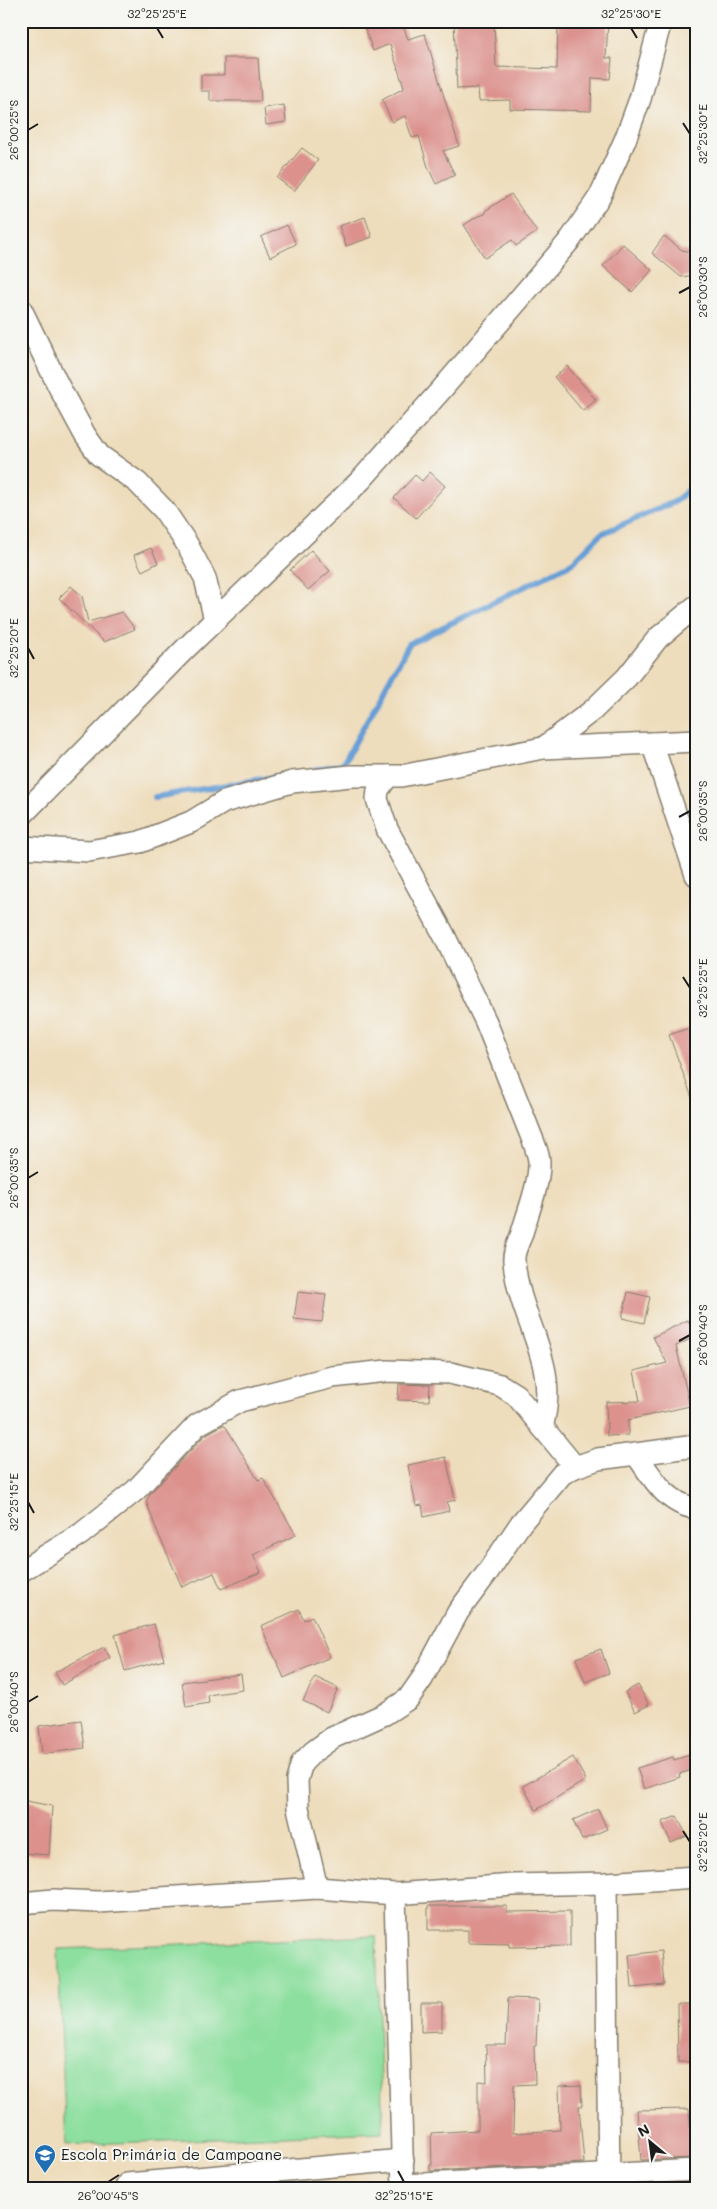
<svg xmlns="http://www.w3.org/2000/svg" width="717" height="2209" viewBox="0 0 717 2209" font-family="Mali,sans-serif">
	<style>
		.green { fill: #8ddf9f; stroke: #547e5e }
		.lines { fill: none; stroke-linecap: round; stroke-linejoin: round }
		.stream { stroke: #669ed5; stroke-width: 6 }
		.building { fill: #dc918d }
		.street-casing { stroke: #857c6c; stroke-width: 24 }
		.street { stroke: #fff; stroke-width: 21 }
		.ticks { fill: none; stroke: #1c1c1c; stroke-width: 2 }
		.labels { text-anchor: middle; stroke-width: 4; stroke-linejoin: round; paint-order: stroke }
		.poi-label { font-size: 15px; fill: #1c1c1c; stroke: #f6f6f2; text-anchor: start }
		.neatline { fill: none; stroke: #1c1c1c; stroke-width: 2 }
		.ticks-label { font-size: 12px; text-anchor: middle; fill: #1c1c1c }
	</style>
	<rect width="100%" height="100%" fill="#f6f6f2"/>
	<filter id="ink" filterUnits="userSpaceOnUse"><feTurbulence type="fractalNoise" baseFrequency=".02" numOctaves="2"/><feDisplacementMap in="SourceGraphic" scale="10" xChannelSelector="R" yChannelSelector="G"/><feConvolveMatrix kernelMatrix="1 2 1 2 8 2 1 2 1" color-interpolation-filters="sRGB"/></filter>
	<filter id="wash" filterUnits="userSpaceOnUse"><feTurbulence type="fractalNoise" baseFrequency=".0096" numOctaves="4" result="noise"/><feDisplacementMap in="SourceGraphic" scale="20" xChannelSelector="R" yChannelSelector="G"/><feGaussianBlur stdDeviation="1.12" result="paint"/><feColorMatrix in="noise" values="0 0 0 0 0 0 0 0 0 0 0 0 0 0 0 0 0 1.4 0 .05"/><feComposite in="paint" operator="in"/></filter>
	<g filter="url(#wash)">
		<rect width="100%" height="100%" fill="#eeddbc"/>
		<!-- green -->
		<polygon class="green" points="376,1936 383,2132 66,2145 58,1949"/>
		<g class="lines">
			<!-- stream -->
			<g class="stream">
				<polyline points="314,770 343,764 409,644 572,563 601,534 674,502 696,484"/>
				<polyline points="155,797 280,776"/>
			</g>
		</g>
		<g id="blocks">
			<!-- building -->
			<g class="building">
				<polygon points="362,21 401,21 408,39 425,34 459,146 443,151 455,175 436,184 428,167 419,136 412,138 405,116 392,122 382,100 404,88 390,44 373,51"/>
				<polygon points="454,21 494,21 496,67 557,69 558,21 608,21 606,58 612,58 610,79 592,78 591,111 510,109 510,100 479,101 478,88 457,89"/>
				<polygon points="224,58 258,58 261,101 210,101 210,91 201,91 201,75 224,75"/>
				<polygon points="284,105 286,122 266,125 264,108"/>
				<polygon points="302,148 318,160 294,191 277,178"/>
				<polygon points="511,194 537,232 516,246 512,240 485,258 464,225 478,216 485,214 485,211"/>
				<polygon points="365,217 372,237 346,246 339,226"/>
				<polygon points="287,225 296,244 270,257 261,237"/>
				<polygon points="664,236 682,250 696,253 696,275 681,277 652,253"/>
				<polygon points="623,244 652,270 632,292 603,266"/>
				<polygon points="567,366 596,400 583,411 554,377"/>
				<polygon points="430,472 445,486 416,518 394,498 415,475 422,481"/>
				<polygon points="151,548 158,563 142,571 134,555"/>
				<polygon points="311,550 330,571 308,590 290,570"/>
				<polygon points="71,586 82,596 88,622 122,612 135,629 104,642 59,598"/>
				<polygon points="692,1027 696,1038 696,1103 694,1103 669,1035"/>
				<polygon points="298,1292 326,1295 322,1322 294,1319"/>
				<polygon points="628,1292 650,1297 644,1323 622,1318"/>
				<polygon points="688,1320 696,1336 676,1346 690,1406 628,1420 628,1435 607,1436 606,1402 640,1401 634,1371 667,1363 653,1337"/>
				<polygon points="399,1384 430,1385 429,1401 398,1400"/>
				<polygon points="223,1425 226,1427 258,1480 263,1478 296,1535 253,1555 261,1572 221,1589 214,1573 182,1587 157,1531 146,1501 150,1494 205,1435"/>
				<polygon points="446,1457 455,1500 447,1502 449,1511 424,1517 422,1505 416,1506 408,1465"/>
				<polygon points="299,1609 304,1620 312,1616 330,1657 284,1678 261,1626"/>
				<polygon points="154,1624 164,1660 125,1671 115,1635"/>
				<polygon points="104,1647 110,1658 62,1685 55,1672"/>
				<polygon points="601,1649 609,1673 585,1682 576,1658"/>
				<polygon points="241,1674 243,1690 208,1695 209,1703 186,1707 182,1682"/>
				<polygon points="315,1677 338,1688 327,1712 303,1701"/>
				<polygon points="638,1685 649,1705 635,1712 625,1692"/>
				<polygon points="81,1720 85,1748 42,1754 39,1726"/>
				<polygon points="696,1753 696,1769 679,1774 680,1777 644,1789 637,1768 673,1757 674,1760"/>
				<polygon points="573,1757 586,1780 536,1810 523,1786"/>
				<polygon points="21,1800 52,1806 49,1855 21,1853"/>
				<polygon points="598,1809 607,1829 582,1840 573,1820"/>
				<polygon points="677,1816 687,1836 671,1843 662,1822"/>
				<polygon points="428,1906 507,1906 507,1912 570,1911 570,1946 509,1947 509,1944 468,1943 468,1930 428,1930"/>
				<polygon points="661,1951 664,1985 632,1988 629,1955"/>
				<polygon points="508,1998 538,1999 536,2046 534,2046 535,2084 514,2085 513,2133 560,2130 559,2086 581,2085 582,2106 579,2106 584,2163 430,2171 430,2165 432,2165 431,2133 478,2130 478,2081 487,2082 486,2045 506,2045"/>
				<polygon points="421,2003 442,2003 442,2031 421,2032"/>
				<polygon points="677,2004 696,2004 696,2062 678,2062"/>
				<polygon points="689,2109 693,2158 641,2160 637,2110"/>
			</g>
		</g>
	</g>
	<g filter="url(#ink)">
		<use href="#blocks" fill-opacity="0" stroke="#857c6c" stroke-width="1"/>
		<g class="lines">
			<!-- street casing -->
			<g class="street-casing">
				<g id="street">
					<polyline points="21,309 59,387 85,435 99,455 138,483 164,510 187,544 205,578 215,620"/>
					<polyline points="652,743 696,875"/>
					<polyline points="543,748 593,710 627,677 658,638 696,606"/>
					<path d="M388 776 378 790 377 799 387 829 444 935 486 1022 534 1143C536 1149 539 1156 539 1162 540 1183 527 1215 521 1236 518 1243 513 1253 514 1261 519 1322 561 1362 542 1427"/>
					<polyline points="21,816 184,650 361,480 442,389 570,240 600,196 625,140 640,99 661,21"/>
					<polyline points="21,847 89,851 140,842 191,822 224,802 292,782 351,776 401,776 543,748 696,741"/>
					<path d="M636 1454C651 1476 667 1505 696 1508"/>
					<polyline points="21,1571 81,1534 136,1490 197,1425 240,1401 332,1377 387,1371 450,1373 500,1385 516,1395 575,1467"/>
					<polyline points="606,1883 609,2188"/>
					<polyline points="317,1888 298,1808 297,1780 302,1763 313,1752 332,1738 385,1714 408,1699 422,1679 458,1612 487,1573 521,1523 562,1474 575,1467 598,1459 696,1446"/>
					<polyline points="395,1894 403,2188"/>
					<polyline points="21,1903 53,1900 98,1902 317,1888 395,1894 513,1885 606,1883 696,1877"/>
					<polyline points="403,2185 696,2170"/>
					<polyline points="127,2188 127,2184 403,2160"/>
				</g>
			</g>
			<!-- street -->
			<use href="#street" class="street"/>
		</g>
	</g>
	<!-- ticks -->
	<path class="ticks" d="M157 28 163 38M631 28 637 38M683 123 690 134M28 130 38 124M679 293 690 287M28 648 34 659M679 817 690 811M683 977 690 988M28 1178 38 1172M679 1341 690 1335M28 1502 34 1513M28 1702 38 1696M683 1831 690 1842M398 2171 404 2182M108 2182 119 2175"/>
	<!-- icons -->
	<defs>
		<g id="school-pin" transform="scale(1.125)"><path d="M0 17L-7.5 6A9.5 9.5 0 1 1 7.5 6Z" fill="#1f6fb2" stroke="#f6f6f2"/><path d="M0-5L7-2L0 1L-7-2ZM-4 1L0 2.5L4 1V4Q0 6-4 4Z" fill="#fff"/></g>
	</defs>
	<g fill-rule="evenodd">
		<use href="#school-pin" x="45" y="2155"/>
	</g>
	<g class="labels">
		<!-- poi labels -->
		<g class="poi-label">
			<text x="61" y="2160">Escola Primária de Campoane</text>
		</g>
	</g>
	<!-- margin -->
	<rect width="717" height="2209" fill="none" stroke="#f6f6f2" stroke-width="55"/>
	<!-- north arrow -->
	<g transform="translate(650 2142) rotate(331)" stroke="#f6f6f2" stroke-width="4" paint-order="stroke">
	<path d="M0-4L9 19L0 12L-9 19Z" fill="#1c1c1c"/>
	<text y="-8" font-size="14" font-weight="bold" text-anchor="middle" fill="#1c1c1c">N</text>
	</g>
	<rect x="28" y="28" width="662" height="2154" class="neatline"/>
	<g class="ticks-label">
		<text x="157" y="18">32°25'25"E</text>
		<text x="631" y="18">32°25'30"E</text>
		<text transform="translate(14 130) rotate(-90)" y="4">26°00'25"S</text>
		<text transform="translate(703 134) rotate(-90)" y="4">32°25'30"E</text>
		<text transform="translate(703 287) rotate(-90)" y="4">26°00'30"S</text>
		<text transform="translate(14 648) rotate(-90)" y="4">32°25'20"E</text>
		<text transform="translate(703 811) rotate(-90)" y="4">26°00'35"S</text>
		<text transform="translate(703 988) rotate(-90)" y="4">32°25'25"E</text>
		<text transform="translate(14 1178) rotate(-90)" y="4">26°00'35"S</text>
		<text transform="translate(703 1335) rotate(-90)" y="4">26°00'40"S</text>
		<text transform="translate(14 1502) rotate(-90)" y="4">32°25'15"E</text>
		<text transform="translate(14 1702) rotate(-90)" y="4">26°00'40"S</text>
		<text transform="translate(703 1842) rotate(-90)" y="4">32°25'20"E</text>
		<text x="108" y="2200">26°00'45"S</text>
		<text x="404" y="2200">32°25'15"E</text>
	</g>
</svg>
